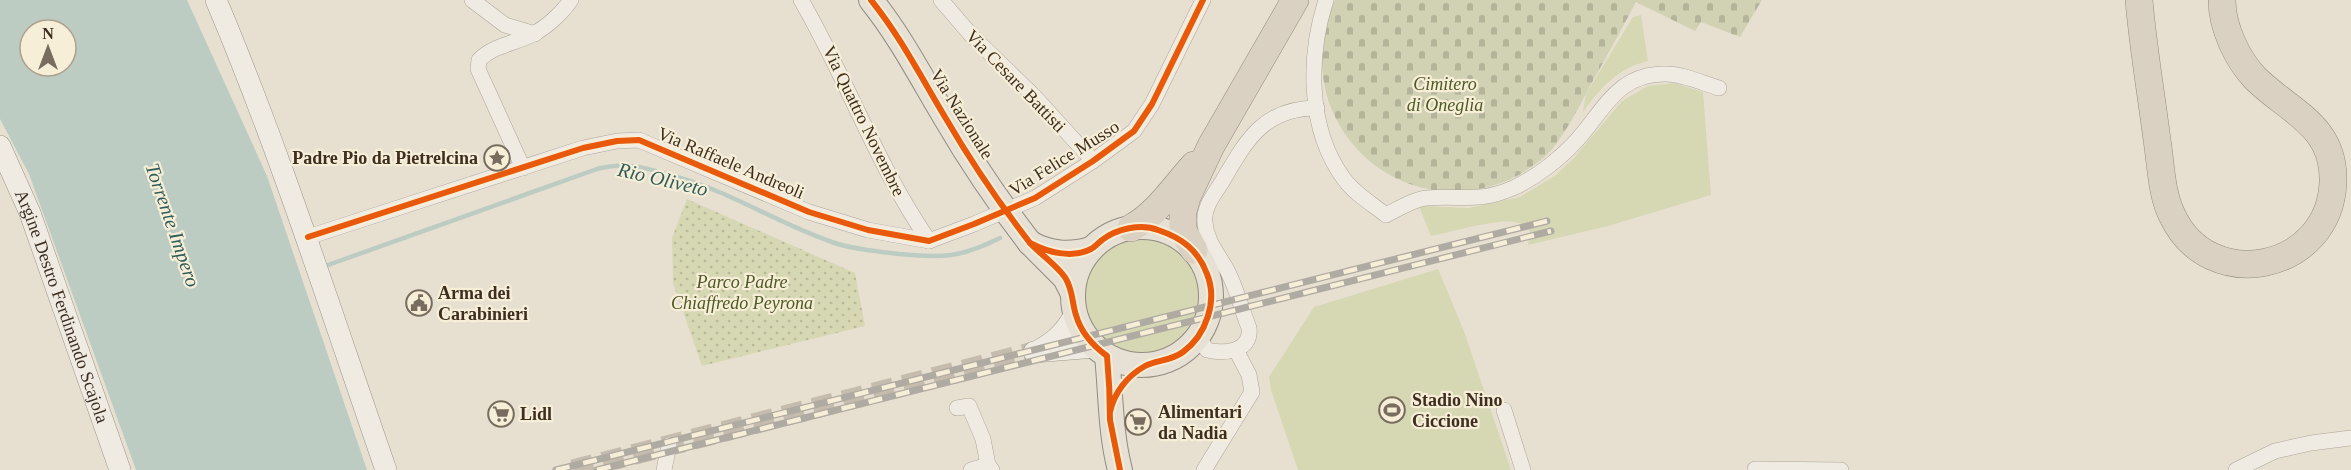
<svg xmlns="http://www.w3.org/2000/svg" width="2351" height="470" viewBox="0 0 2351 470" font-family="Georgia,serif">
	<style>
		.green { fill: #d6d7b3 }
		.cemetery { fill: url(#cemetery-stones) }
		.park { fill: url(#park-dots) }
		.water { fill: #bcccc2; fill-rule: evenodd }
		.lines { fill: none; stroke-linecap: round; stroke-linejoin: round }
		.stream { stroke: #bcccc2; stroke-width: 4.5 }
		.secondary-tunnel { stroke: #c5bcae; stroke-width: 21; stroke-dasharray: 21 10; stroke-linecap: butt }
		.street-casing { stroke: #ada599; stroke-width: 16 }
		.secondary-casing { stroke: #9c958a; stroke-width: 22 }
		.primary-casing { stroke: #928b80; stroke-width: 26 }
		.highway-casing { stroke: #928b80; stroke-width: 28 }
		.street { stroke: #efebe3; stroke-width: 15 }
		.secondary { stroke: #efebe3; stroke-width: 21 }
		.primary { stroke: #e6e1d4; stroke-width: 24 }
		.highway { stroke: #dad1c2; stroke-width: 27 }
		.rail-casing { stroke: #afaaa2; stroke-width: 7 }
		.rail { stroke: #f7eed8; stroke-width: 4.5; stroke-dasharray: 14; stroke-linecap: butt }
		.cycleway-casing { stroke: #f7eed8; stroke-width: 10 }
		.cycleway { stroke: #e8590c; stroke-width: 6 }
		.labels { text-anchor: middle; stroke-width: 4.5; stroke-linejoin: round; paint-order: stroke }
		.street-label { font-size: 18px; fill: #3d2e20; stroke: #f7eed8 }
		.park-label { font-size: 18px; font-style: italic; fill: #4d5a26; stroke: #f7eed8 }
		.poi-label { font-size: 18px; font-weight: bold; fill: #3d2e20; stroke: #f7eed8; text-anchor: start }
		.water-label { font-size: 20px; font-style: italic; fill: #2f5d5a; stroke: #f7eed8 }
	</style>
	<defs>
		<pattern id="cemetery-stones" width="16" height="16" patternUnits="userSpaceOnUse" patternTransform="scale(1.5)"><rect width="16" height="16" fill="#d1d1b3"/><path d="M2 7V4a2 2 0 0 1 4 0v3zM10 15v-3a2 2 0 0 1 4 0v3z" fill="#b4b49a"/></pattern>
		<pattern id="park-dots" width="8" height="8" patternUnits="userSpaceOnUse" patternTransform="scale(1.5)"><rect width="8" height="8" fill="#d6d7b3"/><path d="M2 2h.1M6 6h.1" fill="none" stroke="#b9b99a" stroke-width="1.8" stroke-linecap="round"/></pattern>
	</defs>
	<rect width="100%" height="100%" fill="#e7e0d1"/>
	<!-- green -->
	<g class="green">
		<path d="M1641 15 1648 61C1618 68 1600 88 1583 112L1586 94 1633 17Z"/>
		<path d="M1674 83 1703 92 1711 195 1608 226 1528 245 1530 232C1527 227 1522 223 1515 222 1495 219 1452 232 1431 236L1419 206 1469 208 1520 197 1556 175 1573 159 1622 101 1648 86Z"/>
		<circle cx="1140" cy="297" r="60"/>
		<polygon points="1438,269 1464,331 1511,470 1298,470 1271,390 1269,377 1314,307"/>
	</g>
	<!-- cemetery -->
	<path class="cemetery" d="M1335 0H1762L1740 37 1701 22 1695 31 1636 2C1621 30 1606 58 1590 86 1579 107 1568 129 1553 148 1545 158 1528 170 1517 176 1400 234 1282 119 1335 0Z"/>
	<!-- park -->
	<polygon class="park" points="687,199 855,273 865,326 702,366 673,283 672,238"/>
	<!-- water -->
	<path class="water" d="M0 0H187L267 176 367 470H136L29 174 0 119ZM30 30H66V66H30Z"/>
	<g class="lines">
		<!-- stream -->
		<path class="stream" d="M328 265 597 169C629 161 646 168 677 177 731 192 779 224 832 242 854 250 877 251 899 254 943 258 960 258 1000 238"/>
		<!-- secondary-tunnel -->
		<polyline class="secondary-tunnel" points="573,470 1034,352"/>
		<!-- street casing -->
		<g class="street-casing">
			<g id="street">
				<polyline points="472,0 505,25 535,34"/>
				<path d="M801 0C847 79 877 166 929 241"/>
				<polyline points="941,0 971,35 1035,97 1093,161"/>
				<path d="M1326 0C1308 56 1307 129 1344 179 1354 193 1372 204 1386 215 1398 209 1414 199 1427 198 1461 195 1479 203 1513 188 1537 177 1561 158 1578 139 1605 108 1619 73 1666 74 1683 74 1702 83 1719 88"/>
				<path d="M523 168 478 69 479 60C494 45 514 44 533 34 547 27 562 13 571 0"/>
				<polyline points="308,237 583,148 617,141 639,140 809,212 868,230 929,241 974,224 1035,198 1093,161 1134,131 1152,104 1203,0"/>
				<path d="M1198 337 1207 350C1224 354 1252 352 1249 328 1242 310 1237 290 1228 272 1220 256 1207 243 1205 223 1203 208 1214 194 1222 182 1246 141 1263 108 1317 108"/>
				<polyline points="957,408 969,406 983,439 988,465 992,470"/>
				<polyline points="1504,410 1523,470"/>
				<polyline points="1755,469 1841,470"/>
				<polyline points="664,470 669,445"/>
				<polyline points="971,470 988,465"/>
				<polyline points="1204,470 1252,392 1249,375 1236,350"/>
				<polyline points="2236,470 2275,451 2311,443 2351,438"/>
			</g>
		</g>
		<!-- secondary casing -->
		<g class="secondary-casing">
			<g id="secondary">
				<path d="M216 0C281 154 331 312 386 470"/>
				<path id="s1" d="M0 146 30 213 120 470"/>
				<path d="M1038 351C1056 341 1065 332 1075 314"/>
				<polyline points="1034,352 1095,347"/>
			</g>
		</g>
		<!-- primary casing -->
		<g class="primary-casing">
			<g id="primary">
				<path d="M871 0C900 36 921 77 945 117 970 160 999 203 1030 243"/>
				<circle cx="1142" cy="296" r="69"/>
				<path d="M1073 294 1065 278 1030 243C1050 254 1069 255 1091 249"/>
				<path d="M1107 356C1111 394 1110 432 1120 470"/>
			</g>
		</g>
		<!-- highway casing -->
		<g class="highway-casing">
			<g id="highway">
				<path d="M2139 0C2143 47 2151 93 2157 140 2161 164 2161 193 2172 215 2209 296 2330 271 2333 182 2335 125 2289 112 2255 78 2237 59 2222 27 2222 0"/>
				<path d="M1131 228C1157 214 1174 187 1194 165"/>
				<polyline points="1194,250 1183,230 1183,211 1187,197 1211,146 1295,0"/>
			</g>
		</g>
		<!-- street -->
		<use href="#street" class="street"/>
		<!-- secondary -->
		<use href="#secondary" class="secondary"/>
		<!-- primary -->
		<use href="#primary" class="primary"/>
		<!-- highway -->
		<use href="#highway" class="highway"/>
		<!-- rail casing -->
		<g class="rail-casing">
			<g id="rail">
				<polyline points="556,470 1547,221"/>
				<polyline points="597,470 1551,231"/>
			</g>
		</g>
		<!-- rail -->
		<use href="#rail" class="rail"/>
		<!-- cycleway casing -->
		<g class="cycleway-casing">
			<g id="cycleway">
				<path d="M871 0C900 36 921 77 945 117 970 160 999 203 1030 243"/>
				<polyline points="308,237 583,148 617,141 639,140 809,212 868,230 929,241 974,224 1035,198 1093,161 1134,131 1152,104 1203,0"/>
				<path d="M1110 412C1114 393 1127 376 1145 366 1156 360 1171 361 1183 352 1206 335 1218 301 1207 274 1198 250 1182 238 1158 230 1141 223 1116 229 1102 240 1098 243 1095 247 1091 249 1072 259 1047 252 1030 243 1040 254 1059 267 1066 279 1073 291 1072 303 1076 315 1081 333 1092 345 1107 356 1109 377 1110 398 1110 420L1120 470"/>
			</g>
		</g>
		<!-- cycleway -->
		<use href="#cycleway" class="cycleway"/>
	</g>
	<!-- icons -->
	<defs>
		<g id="sight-ring" transform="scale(1.35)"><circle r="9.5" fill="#f7eed8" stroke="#786c5e" stroke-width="1.5"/><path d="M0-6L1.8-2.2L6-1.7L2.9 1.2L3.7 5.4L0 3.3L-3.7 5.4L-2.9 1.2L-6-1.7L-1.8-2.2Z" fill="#786c5e"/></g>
		<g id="civic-ring" transform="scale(1.35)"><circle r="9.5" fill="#f7eed8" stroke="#786c5e" stroke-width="1.5"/><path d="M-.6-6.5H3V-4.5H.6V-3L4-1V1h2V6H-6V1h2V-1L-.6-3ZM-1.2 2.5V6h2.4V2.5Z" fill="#786c5e"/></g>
		<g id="stadium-ring" transform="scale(1.35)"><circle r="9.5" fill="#f7eed8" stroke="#786c5e" stroke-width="1.5"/><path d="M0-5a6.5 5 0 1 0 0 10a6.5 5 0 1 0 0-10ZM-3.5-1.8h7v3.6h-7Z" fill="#786c5e"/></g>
		<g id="supermarket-ring" transform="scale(1.35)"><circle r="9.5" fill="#f7eed8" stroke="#786c5e" stroke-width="1.5"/><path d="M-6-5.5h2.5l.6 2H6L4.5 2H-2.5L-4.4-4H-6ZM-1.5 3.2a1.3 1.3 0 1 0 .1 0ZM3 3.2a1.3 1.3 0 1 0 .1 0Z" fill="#786c5e"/></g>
	</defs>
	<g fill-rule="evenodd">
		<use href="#sight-ring" x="497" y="158"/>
		<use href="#civic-ring" x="419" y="303"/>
		<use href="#stadium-ring" x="1392" y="410"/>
		<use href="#supermarket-ring" x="501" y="414"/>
		<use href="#supermarket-ring" x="1138" y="422"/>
	</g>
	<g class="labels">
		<!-- street labels -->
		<g class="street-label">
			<text transform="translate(1016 81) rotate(46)" y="6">Via Cesare Battisti</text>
			<text transform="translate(962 114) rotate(58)" y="6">Via Nazionale</text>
			<text transform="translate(864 121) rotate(64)" y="6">Via Quattro Novembre</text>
			<text transform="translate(1064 158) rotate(-32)" y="6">Via Felice Musso</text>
			<text transform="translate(731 163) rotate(23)" y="6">Via Raffaele Andreoli</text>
			<text dy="6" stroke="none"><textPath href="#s1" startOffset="172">Argine Destro Ferdinando Scajola</textPath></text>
		</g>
		<!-- park labels -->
		<g class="park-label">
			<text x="1445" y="90">Cimitero<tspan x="1445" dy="21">di Oneglia</tspan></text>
			<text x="742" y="288">Parco Padre<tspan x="742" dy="21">Chiaffredo Peyrona</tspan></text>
		</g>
		<!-- poi labels -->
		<g class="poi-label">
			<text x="478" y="164" text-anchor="end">Padre Pio da Pietrelcina</text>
			<text x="438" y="299">Arma dei<tspan x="438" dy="21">Carabinieri</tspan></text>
			<text x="1412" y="406">Stadio Nino<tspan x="1412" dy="21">Ciccione</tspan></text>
			<text x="1158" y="418">Alimentari<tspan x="1158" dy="21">da Nadia</tspan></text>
			<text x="520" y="420">Lidl</text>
		</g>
		<!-- water labels -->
		<g class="water-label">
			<text transform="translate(663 179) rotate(13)" y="7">Rio Oliveto</text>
			<text transform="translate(173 225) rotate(71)" y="7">Torrente Impero</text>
		</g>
	</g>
	<!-- north arrow -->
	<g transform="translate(48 48)"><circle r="28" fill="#f7eed8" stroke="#ada18e" stroke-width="1.5"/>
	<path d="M0-4.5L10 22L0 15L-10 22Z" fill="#786c5e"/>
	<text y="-9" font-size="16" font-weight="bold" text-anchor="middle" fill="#3d2e20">N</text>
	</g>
</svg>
